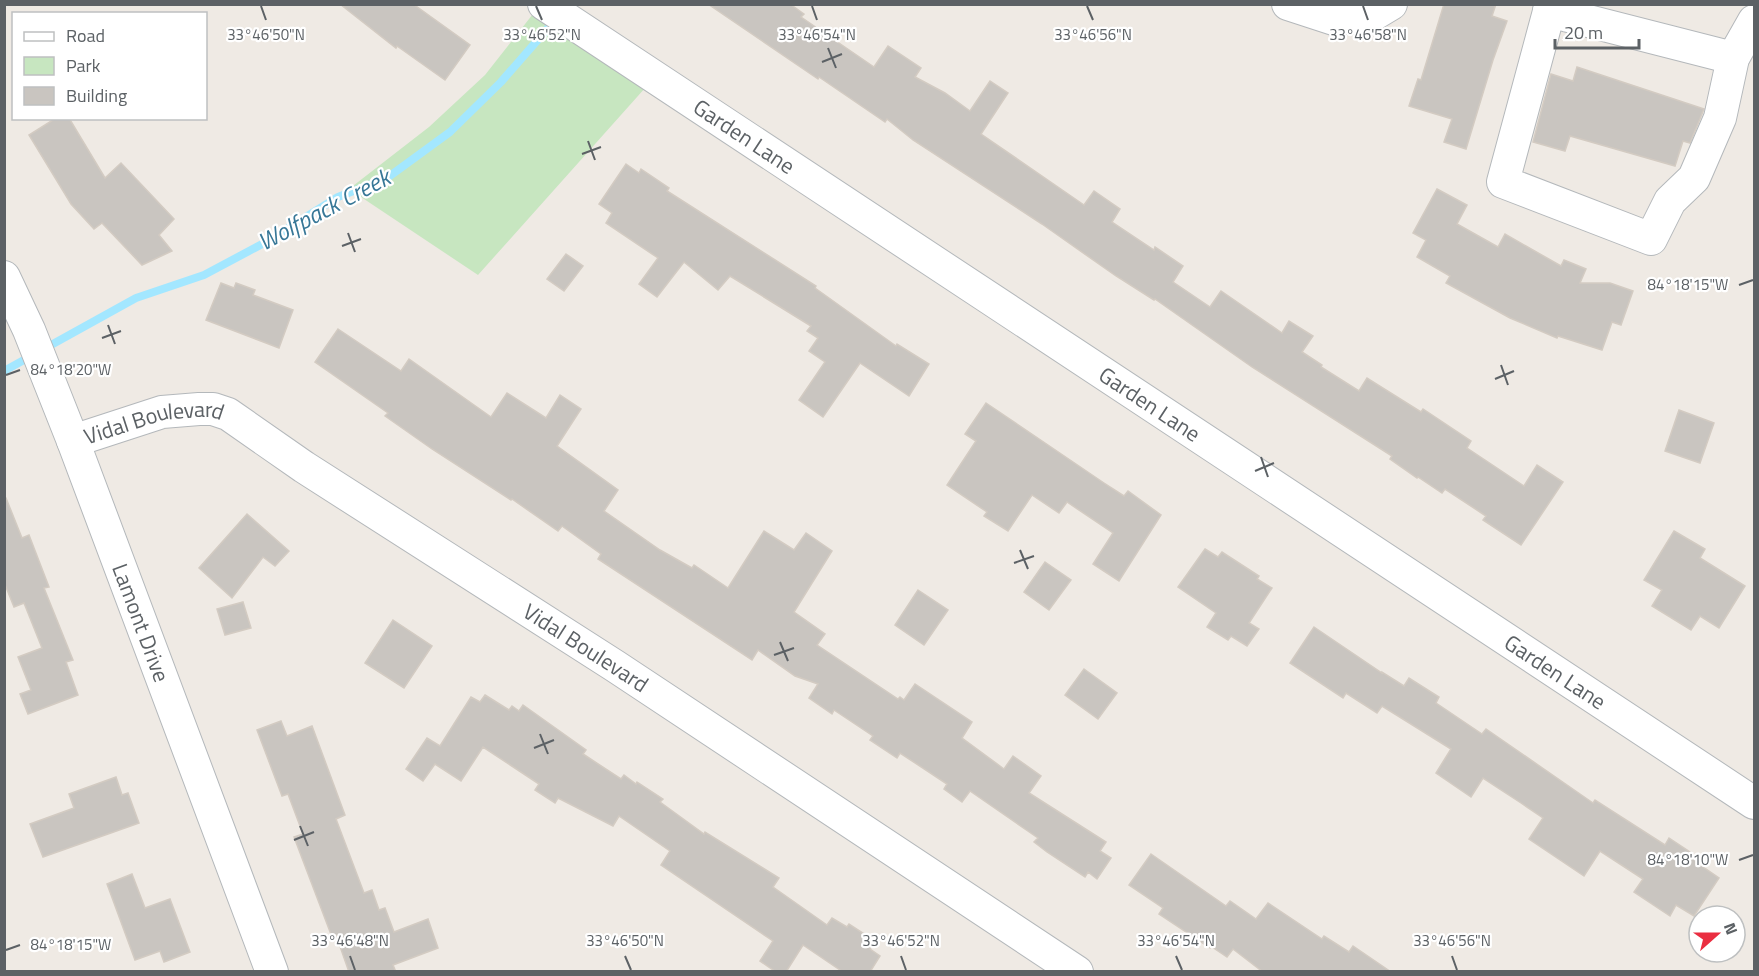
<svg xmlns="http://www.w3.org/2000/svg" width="1759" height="976" viewBox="0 0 1759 976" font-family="'Titillium Web',sans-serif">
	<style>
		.green { fill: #c7e6c0 }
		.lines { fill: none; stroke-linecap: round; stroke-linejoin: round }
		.stream { stroke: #a3e7ff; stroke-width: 8 }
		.building { fill: #c9c5c0; stroke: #d3cbc2; stroke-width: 1.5 }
		.minor-casing { stroke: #b4b8bb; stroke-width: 34 }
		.minor { stroke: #fff; stroke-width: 32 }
		.ticks { fill: none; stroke: #5c6165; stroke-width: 2 }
		.labels { text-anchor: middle; stroke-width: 4.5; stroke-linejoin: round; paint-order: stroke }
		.street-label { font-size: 22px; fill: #5c6165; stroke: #fff }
		.water-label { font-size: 24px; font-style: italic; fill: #377797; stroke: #fff }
		.ticks-label { font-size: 15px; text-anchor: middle; fill: #5c6165; stroke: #fff; stroke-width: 4.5; stroke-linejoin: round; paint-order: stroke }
	</style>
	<rect width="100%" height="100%" fill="#efeae4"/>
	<!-- green -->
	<polygon class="green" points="540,5 654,78 478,275 349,189 429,127 485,75"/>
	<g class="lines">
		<!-- stream -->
		<polyline class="stream" points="4,371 136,298 204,275 266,242 338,197 387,178 450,132 501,82 556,19"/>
	</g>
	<!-- building -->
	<g class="building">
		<polygon points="340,4 413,4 470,45 445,80 397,46 396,48"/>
		<polygon points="708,4 790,4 804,14 801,17 874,67 888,46 921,68 915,77 945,93 970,111 990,81 1008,93 981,134 1084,205 1094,191 1120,209 1112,222 1154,250 1155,247 1183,266 1173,282 1210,307 1221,291 1282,333 1289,321 1313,336 1302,352 1322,365 1321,367 1359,391 1367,378 1421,412 1423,409 1471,441 1467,448 1524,486 1537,465 1563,482 1521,545 1483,520 1486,516 1445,489 1442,493 1418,477 1417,478 1390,459 1392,456 1252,367 1155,299 1154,300 1116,276 1042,224 913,140 887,119 885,122 819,77 818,79"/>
		<polygon points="1444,4 1496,4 1492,16 1507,21 1493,60 1466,149 1444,142 1452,119 1409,106 1418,79 1421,80"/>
		<polygon points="1577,67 1704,109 1690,143 1683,141 1675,166 1570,136 1565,151 1533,142 1551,74 1573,81"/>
		<polygon points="56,118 69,118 105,178 121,163 174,219 159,235 172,251 142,265 102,223 94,229 71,204 29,135"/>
		<polygon points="626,164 639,173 641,169 669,188 667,191 816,286 815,288 896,346 897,344 929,364 909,396 860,363 823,417 799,400 825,362 809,351 818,338 807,331 811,326 730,276 718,290 684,262 657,297 639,284 658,258 606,223 612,213 599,204"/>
		<polygon points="1437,189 1467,205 1457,224 1498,247 1505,234 1561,266 1564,260 1586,269 1580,283 1610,283 1633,291 1621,325 1612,322 1602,350 1558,336 1557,338 1510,318 1446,283 1450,276 1417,257 1426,240 1413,233"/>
		<polygon points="566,254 583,266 564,291 547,279"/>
		<polygon points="221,283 234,288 236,283 255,290 253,295 293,310 279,348 206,320"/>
		<polygon points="338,329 401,371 409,359 491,417 507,393 546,418 560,395 581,409 557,446 618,490 604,511 660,550 692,568 694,565 728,588 764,531 794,550 806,533 832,551 794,612 825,634 817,645 898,699 900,697 904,700 915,684 972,722 962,738 1004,769 1013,756 1041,776 1029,793 1106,842 1100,851 1111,858 1097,879 1088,872 1085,877 1047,852 1034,842 1038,838 970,791 962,802 944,789 947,784 900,753 897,758 870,740 873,736 834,710 832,714 809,698 818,684 795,676 758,650 752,660 598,559 601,554 562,526 558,531 512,499 511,500 432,449 385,416 388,413 315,362"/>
		<polygon points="986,403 1104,483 1124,496 1128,491 1161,515 1119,581 1093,564 1113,533 1067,502 1059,513 1032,495 1008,531 984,516 987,512 947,485 976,441 965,434"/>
		<polygon points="1679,410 1714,423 1700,463 1665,451"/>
		<polygon points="4,498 6,498 22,538 29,535 49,587 44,588 73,660 66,662 78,695 28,714 20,694 31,690 18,657 42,648 24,603 14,607 4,582"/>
		<polygon points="247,514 289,551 275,566 263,557 232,598 199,568"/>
		<polygon points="1674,531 1705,549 1700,558 1745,586 1719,628 1700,616 1691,630 1652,606 1662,590 1644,580"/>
		<polygon points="1205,549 1218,557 1222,552 1259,576 1257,579 1272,588 1249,623 1259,629 1247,646 1231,636 1228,640 1207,627 1216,613 1178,587"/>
		<polygon points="1045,562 1071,580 1049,610 1024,592"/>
		<polygon points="918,590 948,610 924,645 895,625"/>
		<polygon points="243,602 251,628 225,635 217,609"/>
		<polygon points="393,620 432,646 404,688 365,663"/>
		<polygon points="1314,627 1382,673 1382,672 1404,686 1409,678 1439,697 1436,703 1482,734 1486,729 1593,803 1595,800 1665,845 1669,838 1699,858 1696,862 1719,878 1694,916 1676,905 1670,916 1634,892 1643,879 1600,851 1584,876 1529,839 1543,818 1521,803 1483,778 1471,797 1436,773 1451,749 1382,706 1377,713 1346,693 1343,698 1290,663"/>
		<polygon points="1084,669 1117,693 1098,719 1065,695"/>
		<polygon points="485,695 509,710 512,706 519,711 523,705 586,750 583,754 621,779 624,775 636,784 637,782 663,799 660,802 704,834 705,832 779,878 773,887 827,925 832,918 847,927 849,924 875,941 870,949 880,956 870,972 843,972 803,945 786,972 776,972 760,961 773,941 661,865 670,851 619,816 613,826 558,798 555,803 535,790 539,784 483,747 461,781 435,764 423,781 406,769 427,738 440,746 471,697 480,702"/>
		<polygon points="281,721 287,736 312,726 345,815 336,819 364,893 372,890 379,910 385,908 394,932 428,919 438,948 393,965 396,972 349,972 336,935 332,937 294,837 303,834 288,794 282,796 257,730"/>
		<polygon points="116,777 122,795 128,793 139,823 43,857 30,824 74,808 69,794"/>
		<polygon points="1151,854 1226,906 1230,901 1256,919 1268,903 1322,939 1324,936 1349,952 1353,946 1391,972 1263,972 1233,949 1227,957 1212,947 1210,948 1159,914 1163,908 1129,885"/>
		<polygon points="132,874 145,908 170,899 190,952 164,962 160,951 135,960 107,884"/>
	</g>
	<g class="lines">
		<!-- minor casing -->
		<g class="minor-casing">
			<g id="minor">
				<path id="s1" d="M544 4 1754 803"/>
				<polyline points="1288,4 1334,19 1371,16 1391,4"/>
				<polyline points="1551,4 1503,182 1651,239 1670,201 1694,178 1720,118 1733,58 1754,21"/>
				<polyline points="1549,11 1733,58"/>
				<path id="s2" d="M4 277 29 330 73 441 272 972"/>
				<path id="s3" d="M73 441 162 412 199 409H213L228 414 304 467 615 666 1077 972"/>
			</g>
		</g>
		<!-- minor -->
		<use href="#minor" class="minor"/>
	</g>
	<!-- ticks -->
	<path class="ticks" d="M261 6 266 20M536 6 542 20M812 6 817 20M1087 6 1093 20M1363 6 1368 20M828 48 836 68M822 62 842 54M588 141 595 160M582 154 601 147M348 233 355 252M342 246 361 239M1739 285 1753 280M108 325 115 344M102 338 121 331M1501 365 1508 385M6 375 20 370M1495 379 1514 371M1261 457 1268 477M1255 471 1274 463M1020 550 1028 569M1014 563 1034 556M780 642 788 661M774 655 794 648M540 734 548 754M534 748 554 740M300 826 308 846M294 840 314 832M1739 860 1753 855M6 950 20 945M350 956 355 970M625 956 631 970M901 956 906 970M1176 956 1182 970M1452 956 1457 970"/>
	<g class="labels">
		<!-- street labels -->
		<g class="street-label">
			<text dy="8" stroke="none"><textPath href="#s1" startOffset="240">Garden Lane</textPath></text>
			<text dy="8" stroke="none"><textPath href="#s1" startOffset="726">Garden Lane</textPath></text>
			<text dy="8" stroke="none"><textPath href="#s3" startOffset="84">Vidal Boulevard</textPath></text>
			<text dy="8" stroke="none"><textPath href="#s2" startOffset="372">Lamont Drive</textPath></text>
			<text dy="8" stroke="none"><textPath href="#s3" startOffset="588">Vidal Boulevard</textPath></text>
			<text dy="8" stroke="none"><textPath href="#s1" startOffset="1212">Garden Lane</textPath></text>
		</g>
		<!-- water labels -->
		<g class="water-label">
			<text transform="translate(324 210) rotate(-28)" y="8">Wolfpack Creek</text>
		</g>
	</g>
	<g class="ticks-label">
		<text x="542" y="40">33°46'52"N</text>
		<text x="266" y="40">33°46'50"N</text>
		<text x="817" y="40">33°46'54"N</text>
		<text x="1093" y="40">33°46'56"N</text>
		<text x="1368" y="40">33°46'58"N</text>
		<text x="1688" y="290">84°18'15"W</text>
		<text x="71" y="375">84°18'20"W</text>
		<text x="1688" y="865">84°18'10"W</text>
		<text x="350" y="946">33°46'48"N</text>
		<text x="625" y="946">33°46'50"N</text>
		<text x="901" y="946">33°46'52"N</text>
		<text x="1176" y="946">33°46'54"N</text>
		<text x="1452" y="946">33°46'56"N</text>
		<text x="71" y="950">84°18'15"W</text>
	</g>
	<!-- border -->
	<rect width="1759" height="976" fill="none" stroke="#5c6165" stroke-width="12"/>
	<!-- legend -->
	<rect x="12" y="12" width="195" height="108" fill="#ffffff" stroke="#bec0c1" stroke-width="1.5"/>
	<rect x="24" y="32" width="30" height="9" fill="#ffffff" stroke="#bec0c1" stroke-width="1.5"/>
	<text x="66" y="42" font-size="18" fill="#5c6165">Road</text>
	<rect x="24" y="57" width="30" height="18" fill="#c7e6c0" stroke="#bec0c1" stroke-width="1.5"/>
	<text x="66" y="72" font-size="18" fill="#5c6165">Park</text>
	<rect x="24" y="87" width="30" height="18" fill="#c9c5c0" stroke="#bec0c1" stroke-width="1.5"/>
	<text x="66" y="102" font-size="18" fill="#5c6165">Building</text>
	<!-- north arrow -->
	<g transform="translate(1717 934) rotate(69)"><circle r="28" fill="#ffffff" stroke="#bec0c1" stroke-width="1.5"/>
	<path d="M0-4.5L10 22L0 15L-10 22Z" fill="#ea2e41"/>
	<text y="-9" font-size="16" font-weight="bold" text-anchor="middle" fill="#5c6165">N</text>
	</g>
	<!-- scale -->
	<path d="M1555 39v9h84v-9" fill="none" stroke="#5c6165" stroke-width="3"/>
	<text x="1564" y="39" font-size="18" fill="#5c6165" stroke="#ffffff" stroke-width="4.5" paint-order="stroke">20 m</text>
</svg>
